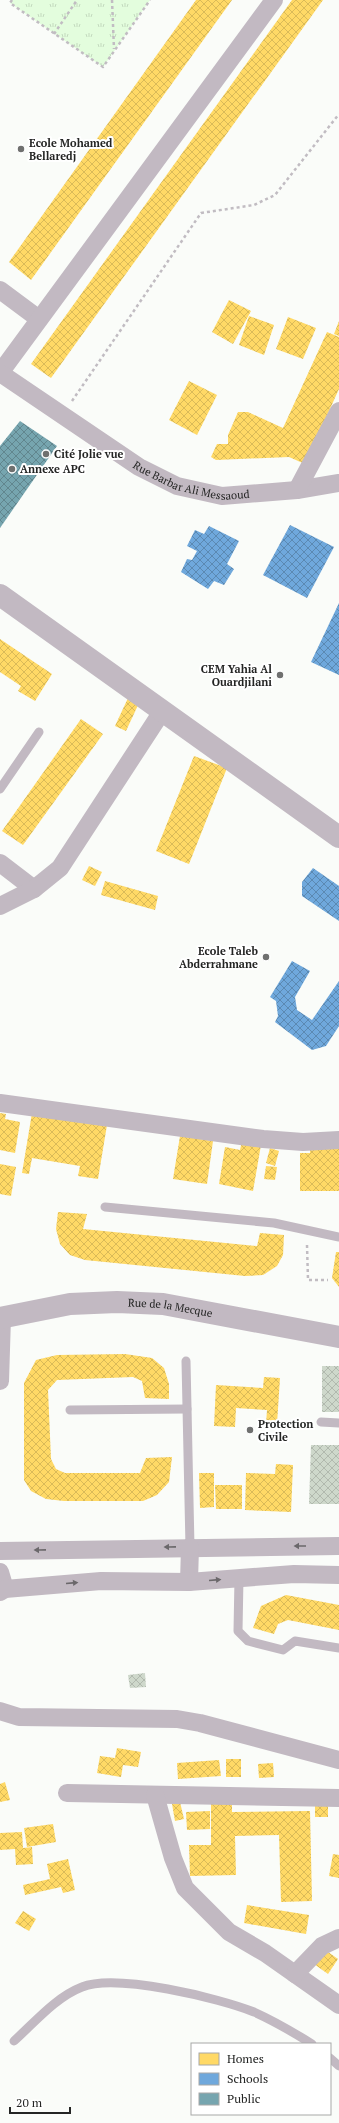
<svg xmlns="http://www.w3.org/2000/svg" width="339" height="2123" viewBox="0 0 339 2123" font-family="'PT Serif',serif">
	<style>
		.grass { fill: url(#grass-tufts) }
		.homes { fill: url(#homes-cross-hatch) }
		.schools { fill: url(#schools-cross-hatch) }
		.public { fill: url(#public-cross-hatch) }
		.building { fill: url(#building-cross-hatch) }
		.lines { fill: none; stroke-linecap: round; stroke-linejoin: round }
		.path { stroke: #c1bcc2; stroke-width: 2.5; stroke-dasharray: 3 3; stroke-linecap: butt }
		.service { stroke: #c2b9c2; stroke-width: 9 }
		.minor { stroke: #c2b9c2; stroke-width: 18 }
		.tertiary { stroke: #c2b9c2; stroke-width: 22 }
		.oneway { fill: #6b686b }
		.poi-dot { fill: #6f706f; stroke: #fff; stroke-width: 1.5 }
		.labels { text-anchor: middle; stroke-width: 4; stroke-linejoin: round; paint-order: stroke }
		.poi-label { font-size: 11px; font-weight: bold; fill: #242524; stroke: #fff; text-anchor: start }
		.street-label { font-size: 11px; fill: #242524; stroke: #fff }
	</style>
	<defs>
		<pattern id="grass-tufts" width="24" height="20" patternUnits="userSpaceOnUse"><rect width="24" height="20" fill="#e3fddd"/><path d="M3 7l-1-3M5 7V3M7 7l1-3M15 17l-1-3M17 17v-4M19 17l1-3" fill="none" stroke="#c3d9be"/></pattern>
		<pattern id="homes-cross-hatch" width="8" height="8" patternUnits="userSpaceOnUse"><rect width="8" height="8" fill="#ffd966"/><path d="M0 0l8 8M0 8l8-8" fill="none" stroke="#daba58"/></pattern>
		<pattern id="schools-cross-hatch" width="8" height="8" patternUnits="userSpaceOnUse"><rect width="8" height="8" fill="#6fa8dc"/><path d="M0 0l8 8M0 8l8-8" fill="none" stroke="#5b89b2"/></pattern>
		<pattern id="public-cross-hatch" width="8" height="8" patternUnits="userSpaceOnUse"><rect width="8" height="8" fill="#76a5af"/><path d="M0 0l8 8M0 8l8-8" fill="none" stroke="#61868e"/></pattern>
		<pattern id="building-cross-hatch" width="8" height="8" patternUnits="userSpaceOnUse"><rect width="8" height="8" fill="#ced8cb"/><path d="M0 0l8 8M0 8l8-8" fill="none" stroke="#b1b9ae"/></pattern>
	</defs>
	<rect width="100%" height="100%" fill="#fafcf9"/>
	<!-- grass -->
	<polygon class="grass" points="12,0 150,0 103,67 10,3"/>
	<!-- homes -->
	<g class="homes">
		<polygon points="196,0 232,0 31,280 9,262"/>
		<polygon points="292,0 323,0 51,378 31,364"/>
		<polygon points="229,300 251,311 233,344 212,332"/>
		<polygon points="249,316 274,325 264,355 239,345"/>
		<polygon points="288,317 316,328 303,359 276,349"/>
		<polygon points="339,321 339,336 334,334"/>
		<polygon points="327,332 339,337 339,389 305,464 289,457 216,460 211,457 217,444 228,444 228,435 238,412 248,412 283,428"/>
		<polygon points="189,381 217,395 197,435 169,420"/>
		<polygon points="0,639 52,674 35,701 18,691 21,686 0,672"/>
		<polygon points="128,698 139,703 126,731 115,726"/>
		<polygon points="81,719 103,734 23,845 2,831"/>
		<polygon points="194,756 227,768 189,864 156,851"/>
		<polygon points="89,866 102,872 95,886 82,880"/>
		<polygon points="105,881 158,896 155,910 101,895"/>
		<polygon points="0,1113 6,1114 5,1119 20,1122 15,1153 0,1150"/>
		<polygon points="32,1113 107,1125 98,1179 78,1176 80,1166 32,1158 29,1174 22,1173"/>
		<polygon points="180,1136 213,1141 207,1184 173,1179"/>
		<polygon points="242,1141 261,1145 253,1191 219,1184 225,1147 240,1150"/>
		<polygon points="310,1146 339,1146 339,1191 300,1191 300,1153 310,1153"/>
		<polygon points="270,1148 279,1151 275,1166 266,1163"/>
		<polygon points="0,1164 16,1167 11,1196 0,1194"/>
		<polygon points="266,1166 277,1167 275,1180 264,1179"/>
		<polygon points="58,1212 87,1214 83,1229 257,1246 260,1233 284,1235 283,1255 277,1266 263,1275 245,1276 85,1260 70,1255 60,1244 56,1229"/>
		<polygon points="336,1252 339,1252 339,1287 332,1278"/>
		<polygon points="125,1354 152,1358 164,1368 169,1384 169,1399 145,1398 142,1381 133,1377 57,1380 48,1390 51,1459 56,1469 65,1473 140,1473 146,1458 172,1457 169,1482 157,1495 143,1501 64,1501 46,1499 31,1491 24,1480 24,1383 36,1360 57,1355"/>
		<polygon points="264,1377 280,1378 277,1424 266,1424 267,1410 236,1408 235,1427 214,1426 216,1385 263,1388"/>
		<polygon points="276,1464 293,1465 291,1512 245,1510 246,1473 275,1474"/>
		<polygon points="199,1473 214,1473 214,1507 200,1508"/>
		<polygon points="215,1485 242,1485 242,1509 216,1509"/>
		<polygon points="286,1595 339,1605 339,1630 288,1620 278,1624 274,1634 253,1628 261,1606"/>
		<polygon points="117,1748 141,1752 138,1767 123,1765 121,1777 97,1773 100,1756 115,1758"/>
		<rect x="226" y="1759" width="15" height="18"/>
		<polygon points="219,1760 221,1776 178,1779 177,1763"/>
		<polygon points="273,1763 274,1777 259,1778 258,1764"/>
		<polygon points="5,1782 10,1800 0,1802 0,1784"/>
		<polygon points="211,1798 232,1798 232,1812 310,1811 312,1901 281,1902 279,1835 235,1836 236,1875 190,1876 189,1845 211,1845"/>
		<polygon points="180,1802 184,1819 175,1821 172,1804"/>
		<rect x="315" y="1803" width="13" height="14"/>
		<polygon points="210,1811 210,1829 187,1830 186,1812"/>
		<polygon points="53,1824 56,1842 27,1847 24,1828"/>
		<polygon points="22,1832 23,1848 32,1847 33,1864 16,1865 15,1849 0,1850 0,1833"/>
		<polygon points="333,1854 339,1855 339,1878 329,1876"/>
		<polygon points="68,1859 75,1890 63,1893 61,1887 25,1895 23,1885 50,1879 47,1864"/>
		<polygon points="247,1905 309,1915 306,1934 244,1923"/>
		<polygon points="23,1911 36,1919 29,1931 15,1923"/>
		<polygon points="324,1949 338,1959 328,1974 314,1964"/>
	</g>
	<!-- schools -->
	<g class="schools">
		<polygon points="290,525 334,547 307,598 263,575"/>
		<polygon points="209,526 239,541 227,564 234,569 224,585 214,581 208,589 181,572 187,559 192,560 197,551 187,546 195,530 204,534"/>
		<polygon points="339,603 339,675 311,662"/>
		<polygon points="313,868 339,886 339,921 302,896 302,882"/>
		<polygon points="292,961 310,971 295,997 297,1010 312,1020 339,981 339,1026 326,1046 312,1050 275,1022 278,1016 276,1001 270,997"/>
	</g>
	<!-- public -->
	<polygon class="public" points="20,421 57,446 0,528 0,446"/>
	<!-- building -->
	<g class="building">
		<rect x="322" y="1366" width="17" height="46"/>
		<polygon points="311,1445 339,1445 339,1504 309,1504"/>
		<polygon points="145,1673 146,1687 130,1688 128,1675"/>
	</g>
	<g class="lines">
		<!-- path -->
		<g class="path">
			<polyline points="12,0 10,3 103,67 150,0"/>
			<polyline points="112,0 114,49"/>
			<polyline points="54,34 77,0"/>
			<polyline points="72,401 201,213 254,205 275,195 339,114"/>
			<polyline points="307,1245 308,1280 328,1280"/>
		</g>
		<!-- service -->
		<g class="service">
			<polyline points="0,789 39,732"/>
			<polyline points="105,1207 274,1223 339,1237"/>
			<polyline points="186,1361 190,1547"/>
			<polyline points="70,1410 187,1409"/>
			<polyline points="321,1422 339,1423"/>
			<polyline points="239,1578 238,1631 248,1641 283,1650 295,1641 339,1648"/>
			<path d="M14 2041C35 2022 56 1997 82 1987 116 1973 219 1998 254 2012 274 2021 293 2032 312 2044"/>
			<polyline points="330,2058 339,2066"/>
		</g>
		<!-- minor -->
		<g class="minor">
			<polyline points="0,290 39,319"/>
			<polyline points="0,373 274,0"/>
			<path id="s1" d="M0 373 139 467 177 486 222 496 297 490 339 483"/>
			<polyline points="297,490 339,411"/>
			<polyline points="0,863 34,889"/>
			<polyline points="0,906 34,889 60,868 163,710"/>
			<polyline points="0,1103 263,1139 303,1142 339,1140"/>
			<polyline points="0,1381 2,1317"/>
			<polyline points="0,1551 339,1546"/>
			<polyline points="0,1572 5,1589"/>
			<polyline points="189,1582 190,1547"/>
			<polyline points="0,1592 5,1589 101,1581 189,1582 294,1574 339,1575"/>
			<polyline points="0,1711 19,1717 177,1719 200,1723 339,1760"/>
			<polyline points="67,1793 339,1798"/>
			<polyline points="155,1795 173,1858 185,1888 229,1932 265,1953 339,2005"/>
			<polyline points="295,1974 322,1946 339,1938"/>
		</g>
		<!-- tertiary -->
		<g class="tertiary">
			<polyline points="0,595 339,837"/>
			<path id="s2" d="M0 1318 70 1304 117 1302 163 1304 339 1337"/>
		</g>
	</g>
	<!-- one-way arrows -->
	<defs><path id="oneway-solid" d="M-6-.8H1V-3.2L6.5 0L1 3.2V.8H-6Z"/></defs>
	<g class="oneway">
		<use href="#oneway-solid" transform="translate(300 1546) rotate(-180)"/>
		<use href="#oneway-solid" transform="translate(170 1547) rotate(179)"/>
		<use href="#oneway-solid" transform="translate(40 1550) rotate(179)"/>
		<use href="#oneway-solid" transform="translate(215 1580) rotate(-5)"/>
		<use href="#oneway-solid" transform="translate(72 1583) rotate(-5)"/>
	</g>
	<!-- markers -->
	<g class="poi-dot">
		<circle cx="21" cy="149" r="4"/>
		<circle cx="46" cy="454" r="4"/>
		<circle cx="12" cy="469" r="4"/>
		<circle cx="280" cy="675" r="4"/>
		<circle cx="266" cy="957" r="4"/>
		<circle cx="250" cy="1430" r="4"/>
	</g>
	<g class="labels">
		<!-- poi labels -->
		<g class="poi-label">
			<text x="29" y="147">Ecole Mohamed<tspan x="29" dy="13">Bellaredj</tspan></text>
			<text x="54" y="458">Cité Jolie vue</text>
			<text x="20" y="473">Annexe APC</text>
			<text x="272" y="673" text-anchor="end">CEM Yahia Al<tspan x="272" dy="13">Ouardjilani</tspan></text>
			<text x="258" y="955" text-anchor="end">Ecole Taleb<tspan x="258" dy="13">Abderrahmane</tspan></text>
			<text x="258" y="1428">Protection<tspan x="258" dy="13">Civile</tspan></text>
		</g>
		<!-- street labels -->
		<g class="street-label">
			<text dy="4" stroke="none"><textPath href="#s1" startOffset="223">Rue Barbar Ali Messaoud</textPath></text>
			<text dy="4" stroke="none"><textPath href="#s2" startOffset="172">Rue de la Mecque</textPath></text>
		</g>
	</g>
	<!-- legend -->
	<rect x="191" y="2043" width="140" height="72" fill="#ffffff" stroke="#a7a8a7"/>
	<rect x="199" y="2053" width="20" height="12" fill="#ffd966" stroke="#a7a8a7"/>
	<text x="227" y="2063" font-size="12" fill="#242524">Homes</text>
	<rect x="199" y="2073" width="20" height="12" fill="#6fa8dc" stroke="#a7a8a7"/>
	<text x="227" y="2083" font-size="12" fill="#242524">Schools</text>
	<rect x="199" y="2093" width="20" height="12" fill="#76a5af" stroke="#a7a8a7"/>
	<text x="227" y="2103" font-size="12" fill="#242524">Public</text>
	<!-- scale -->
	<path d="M10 2107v6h60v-6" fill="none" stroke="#242524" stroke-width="2"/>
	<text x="16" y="2107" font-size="12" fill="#242524" stroke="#ffffff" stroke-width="3" paint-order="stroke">20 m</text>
</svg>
